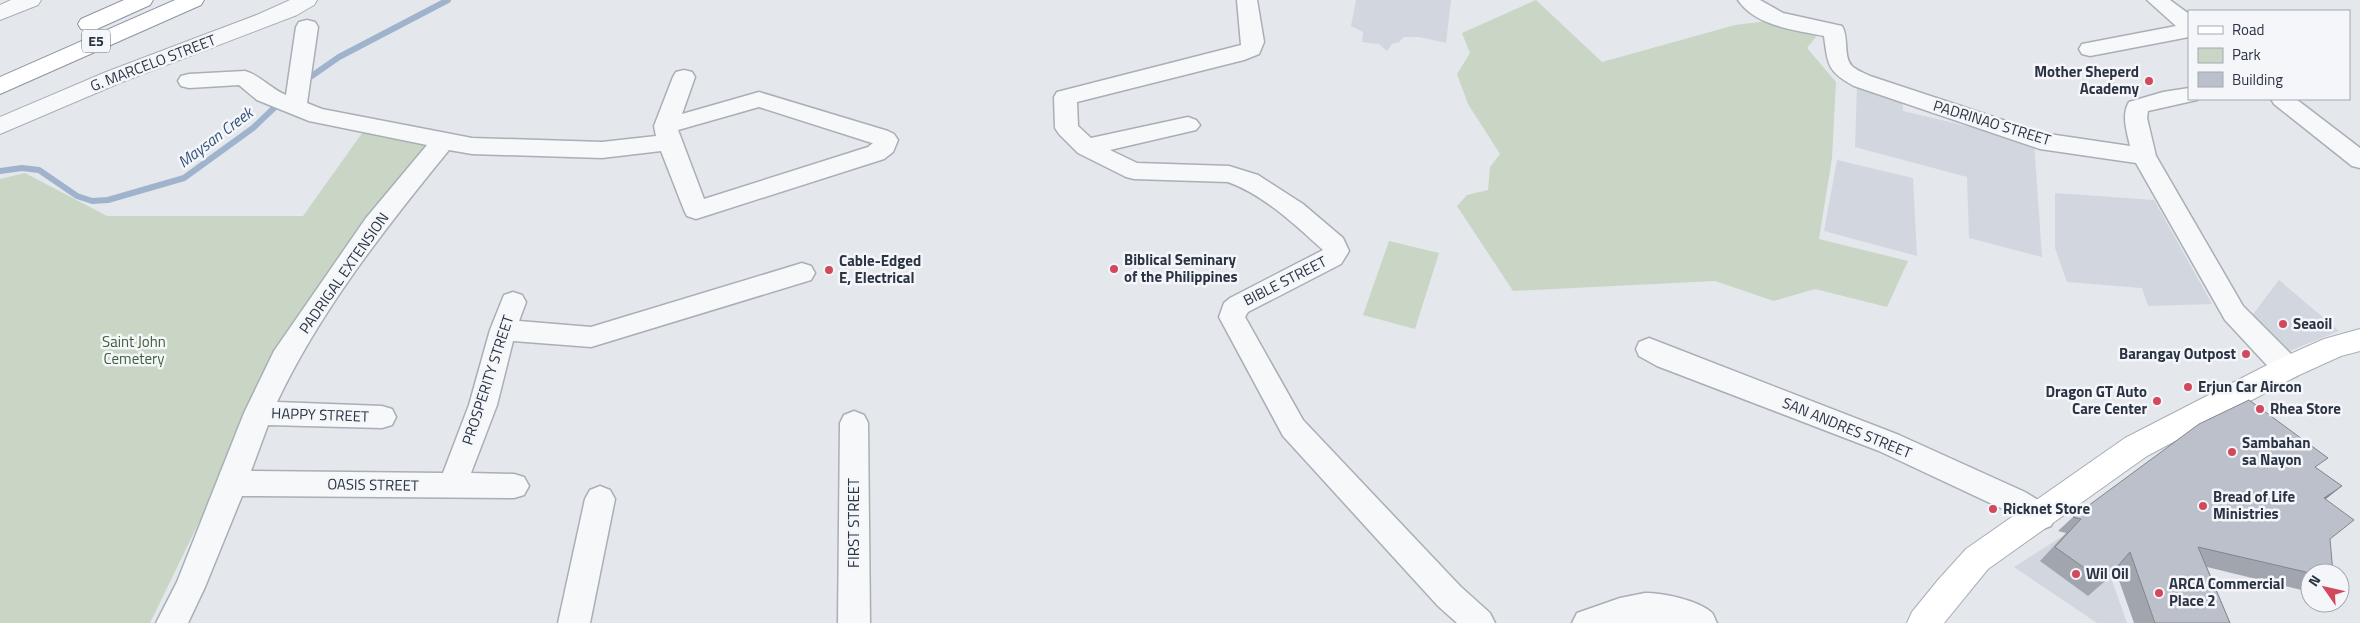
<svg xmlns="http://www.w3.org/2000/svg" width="2360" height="623" viewBox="0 0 2360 623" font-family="'Titillium Web',sans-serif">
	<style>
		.built { fill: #d2d6de }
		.green { fill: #c9d6c5 }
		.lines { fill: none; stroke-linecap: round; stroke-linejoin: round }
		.stream { stroke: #9fb4cc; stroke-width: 6 }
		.minor-casing { stroke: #a9aeb7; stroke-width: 3 }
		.tertiary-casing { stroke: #a9aeb7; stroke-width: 2 }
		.secondary-casing { stroke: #a9aeb7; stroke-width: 2 }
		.motorway-casing { stroke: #8b94a3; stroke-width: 2 }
		.minor { fill: #f7f8fa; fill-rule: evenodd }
		.tertiary { fill: #f7f8fa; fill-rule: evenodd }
		.secondary { fill: #fff; fill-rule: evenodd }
		.motorway { fill: #fff; fill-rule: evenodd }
		.wall { fill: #a1a5ae }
		.shaded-wall { fill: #83868d }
		.building { fill: #bbc0ca; stroke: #83868d }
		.poi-dot { fill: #d1495b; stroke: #f4f6f9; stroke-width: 2 }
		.labels { text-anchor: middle; stroke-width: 5; stroke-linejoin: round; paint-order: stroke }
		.shield { fill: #f4f6f9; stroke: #676e7b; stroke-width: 1 }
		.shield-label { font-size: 14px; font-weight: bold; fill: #2b3445 }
		.street-label { font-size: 15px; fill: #2b3445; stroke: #f4f6f9 }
		.poi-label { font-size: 15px; font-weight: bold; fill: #2b3445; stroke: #f4f6f9; text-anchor: start }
		.park-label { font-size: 15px; fill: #3f6138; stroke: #f4f6f9 }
		.water-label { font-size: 16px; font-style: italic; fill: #34527a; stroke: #f4f6f9 }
	</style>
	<rect width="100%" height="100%" fill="#e4e7ec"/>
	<!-- built -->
	<g class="built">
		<polygon points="1356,0 1451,0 1446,43 1419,37 1404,37 1399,42 1392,44 1387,51 1379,44 1362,42 1363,32 1351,26"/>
		<polygon points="1857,88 1902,97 1903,111 2034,142 2042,257 1969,238 1967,177 1855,147"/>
		<polygon points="1837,160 1913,178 1917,256 1824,231"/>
		<polygon points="2055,193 2154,200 2212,304 2148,306 2142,288 2067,282 2055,248"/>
		<polygon points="2279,280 2339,331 2284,353 2251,317"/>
		<polygon points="2063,536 2102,552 2127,623 2097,623 2014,567"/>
	</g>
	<!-- green -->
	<g class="green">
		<polygon points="1536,0 1602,62 1735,25 1768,21 1820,32 1807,48 1836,82 1832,158 1819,239 1908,261 1887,307 1815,289 1774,301 1715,281 1513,291 1457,206 1467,195 1488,190 1490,167 1500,154 1468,104 1457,74 1470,53 1462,33"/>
		<polygon points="365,129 429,140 236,446 150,623 0,623 0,179 25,173 107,216 303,216"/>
		<polygon points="1389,241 1439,253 1415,329 1363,315"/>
	</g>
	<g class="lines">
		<!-- stream -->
		<g class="stream">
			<polyline points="306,80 339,57 448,0"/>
			<polyline points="0,171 22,168 39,170 77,196 92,201 108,200 184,178 253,128 275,107"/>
		</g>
		<!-- minor casing -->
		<g class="minor-casing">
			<g id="minor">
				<path d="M1237 0H1257L1264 42 1259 54 1244 60 1077 102 1078 126 1091 138 1188 117 1196 120 1200 125 1196 130 1110 150 1137 163 1229 166 1258 175 1303 204 1343 238 1349 251 1341 264 1248 312 1245 317 1303 420 1460 586 1490 613 1495 623H1457L1438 606 1283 436 1219 317 1224 303 1230 298 1323 250C1294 224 1264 195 1228 182L1134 179 1126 177 1078 153 1059 134 1055 128 1054 97 1057 92 1241 45Z"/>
				<path d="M1738 0H1760L1783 13 1842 26C1849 37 1843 57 1852 66 1856 70 1864 73 1870 76L2042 133 2130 146C2127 132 2121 115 2129 102L2163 92 2189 88V99H2198L2197 100 2148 111 2147 118 2156 156 2243 306 2297 360 2301 368 2297 376 2287 379 2277 376 2225 320 2136 163 2040 149 1854 86C1827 71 1828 65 1824 36 1795 30 1755 26 1738 0Z"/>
				<polygon points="2147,0 2170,0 2189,14 2189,37 2090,56 2082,54 2079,49 2082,44 2176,26"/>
				<path d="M307 20 315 22 318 27 307 103 322 109 472 138 602 142 656 136 654 126 673 77 676 72 684 70 692 72 695 77 682 114 759 92 888 131 894 134 898 140 893 152 884 159 696 219 687 216 684 210 661 151 602 158 472 154 449 150C386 227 320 311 277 402L382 406 392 409 396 417 392 425 382 428 268 425 251 471 443 473 469 405 490 330 504 295 513 292 522 295 526 302 519 321 591 327 802 263 811 266 815 273 811 280 591 347 513 341 497 405 471 473 514 474 524 477 529 486 524 495 514 498 242 496 205 587 188 623H156L177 582 244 413 274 351 366 218 427 145 309 121 257 100 239 85 189 88 181 86 178 81 181 76 189 74 245 71C260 75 271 89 286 95L296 27 299 22ZM759 107 872 143H873L868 147 704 199 678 130Z"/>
				<polygon points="2271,99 2296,99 2360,148 2360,168 2352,166 2274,104"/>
				<polygon points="1649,338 1899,435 2025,492 2051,508 2055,517 2051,526 2040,530 2029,526 2005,510 1879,451 1657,366 1639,356 1636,349 1639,342"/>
				<polygon points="854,411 864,415 868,423 870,623 838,623 840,423 844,415"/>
				<polygon points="600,486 610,490 615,499 590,623 558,623 585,499 590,490"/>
				<path d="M1645 593C1663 593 1697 600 1711 612 1714 614 1715 620 1717 623H1572L1577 613 1620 598Z"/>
			</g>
		</g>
		<!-- tertiary casing -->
		<g class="tertiary-casing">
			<g id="tertiary">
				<polygon points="11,0 41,0 38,5 0,20 0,5"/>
				<polygon points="290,0 317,0 314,5 297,15 122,82 0,134 0,117 106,72 259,14"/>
			</g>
		</g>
		<!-- secondary casing -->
		<g class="secondary-casing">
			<polygon id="secondary" points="2360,329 2360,351 2341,356 2297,376 2147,456 1988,569 1944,623 1907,623 1912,612 1938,580 1966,549 2125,438 2277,360 2324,339"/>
		</g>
		<!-- motorway casing -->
		<g class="motorway-casing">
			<g id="motorway">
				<polygon points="124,0 153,0 150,5 97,29 89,31 81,29 78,24 81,19"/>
				<polygon points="175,0 204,0 201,5 0,94 0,77"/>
			</g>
		</g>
		<!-- minor -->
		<use href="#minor" class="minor"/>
		<!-- tertiary -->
		<use href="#tertiary" class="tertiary"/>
		<!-- secondary -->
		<use href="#secondary" class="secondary"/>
		<!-- motorway -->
		<use href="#motorway" class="motorway"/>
	</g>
	<!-- wall -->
	<polygon class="wall" points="2316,468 2342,486 2326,499 2330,539 2310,573 2310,592 2207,567 2230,623 2134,623 2115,569 2104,582 2088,596 2040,561 2066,533 2058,531 2073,517"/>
	<!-- shaded-wall -->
	<polygon class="shaded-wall" points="2342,486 2323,501 2324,498"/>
	<!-- building -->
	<polygon class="building" points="2249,400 2328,458 2315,467 2342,486 2324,498 2354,520 2330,539 2333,573 2310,573 2198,547 2230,623 2155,623 2130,552 2104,582 2055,547 2081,519 2073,517 2199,424"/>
	<!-- markers -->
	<g class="poi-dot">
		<circle cx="2149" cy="81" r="5"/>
		<circle cx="1114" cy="269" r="5"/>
		<circle cx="829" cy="270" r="5"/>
		<circle cx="2283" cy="324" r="5"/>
		<circle cx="2246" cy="354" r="5"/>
		<circle cx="2188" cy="387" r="5"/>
		<circle cx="2157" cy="401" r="5"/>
		<circle cx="2260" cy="409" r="5"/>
		<circle cx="2232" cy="452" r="5"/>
		<circle cx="2203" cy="506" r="5"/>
		<circle cx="1993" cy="509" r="5"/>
		<circle cx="2076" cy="574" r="5"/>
		<circle cx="2159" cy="593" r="5"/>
	</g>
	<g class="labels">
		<!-- shield labels -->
		<rect class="shield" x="82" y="29.5" width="28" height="23" rx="4"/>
		<g class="shield-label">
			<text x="96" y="46">E5</text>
		</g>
		<!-- street labels -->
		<g class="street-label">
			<text transform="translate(153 63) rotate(-21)" y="5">G. MARCELO STREET</text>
			<text transform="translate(1992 123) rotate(17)" y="5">PADRINAO STREET</text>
			<text transform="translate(344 273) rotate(-55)" y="5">PADRIGAL EXTENSION</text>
			<text transform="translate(1285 281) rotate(-27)" y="5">BIBLE STREET</text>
			<text transform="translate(488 380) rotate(-72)" y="5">PROSPERITY STREET</text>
			<text transform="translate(320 415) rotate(2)" y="5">HAPPY STREET</text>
			<text transform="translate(1847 428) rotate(22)" y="5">SAN ANDRES STREET</text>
			<text transform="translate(373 485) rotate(1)" y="5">OASIS STREET</text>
			<text transform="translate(854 523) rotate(-90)" y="5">FIRST STREET</text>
		</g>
		<!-- poi labels -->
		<g class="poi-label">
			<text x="2139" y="77" text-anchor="end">Mother Sheperd<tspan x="2139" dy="17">Academy</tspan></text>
			<text x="1124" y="265">Biblical Seminary<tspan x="1124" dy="17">of the Philippines</tspan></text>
			<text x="839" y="266">Cable-Edged<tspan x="839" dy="17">E, Electrical</tspan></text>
			<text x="2293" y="329">Seaoil</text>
			<text x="2236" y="359" text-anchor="end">Barangay Outpost</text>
			<text x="2198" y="392">Erjun Car Aircon</text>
			<text x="2147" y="397" text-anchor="end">Dragon GT Auto<tspan x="2147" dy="17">Care Center</tspan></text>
			<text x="2270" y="414">Rhea Store</text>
			<text x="2242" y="448">Sambahan<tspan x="2242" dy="17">sa Nayon</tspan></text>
			<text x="2213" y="502">Bread of Life<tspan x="2213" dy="17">Ministries</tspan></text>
			<text x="2003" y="514">Ricknet Store</text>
			<text x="2086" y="579">Wil Oil</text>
			<text x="2169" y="589">ARCA Commercial<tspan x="2169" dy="17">Place 2</tspan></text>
		</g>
		<!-- park labels -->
		<g class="park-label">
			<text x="134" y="347">Saint John<tspan x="134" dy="17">Cemetery</tspan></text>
		</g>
		<!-- water labels -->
		<g class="water-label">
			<text transform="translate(215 137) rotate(-37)" y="6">Maysan Creek</text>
		</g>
	</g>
	<!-- legend -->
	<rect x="2188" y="10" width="162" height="90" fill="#f4f6f9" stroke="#a4a8b1"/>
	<rect x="2198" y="26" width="25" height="8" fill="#ffffff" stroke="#a4a8b1"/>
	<text x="2232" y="35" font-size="15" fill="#2b3445">Road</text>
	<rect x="2198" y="48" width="25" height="15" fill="#c9d6c5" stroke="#a4a8b1"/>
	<text x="2232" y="60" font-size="15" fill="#2b3445">Park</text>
	<rect x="2198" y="72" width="25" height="15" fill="#bbc0ca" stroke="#a4a8b1"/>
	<text x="2232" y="85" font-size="15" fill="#2b3445">Building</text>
	<!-- north arrow -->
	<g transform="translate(2325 588) rotate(304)"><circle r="24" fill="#f4f6f9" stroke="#a4a8b1"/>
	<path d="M0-4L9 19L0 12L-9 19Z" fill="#d1495b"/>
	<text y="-8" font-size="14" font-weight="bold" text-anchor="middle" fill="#2b3445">N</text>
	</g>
</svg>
